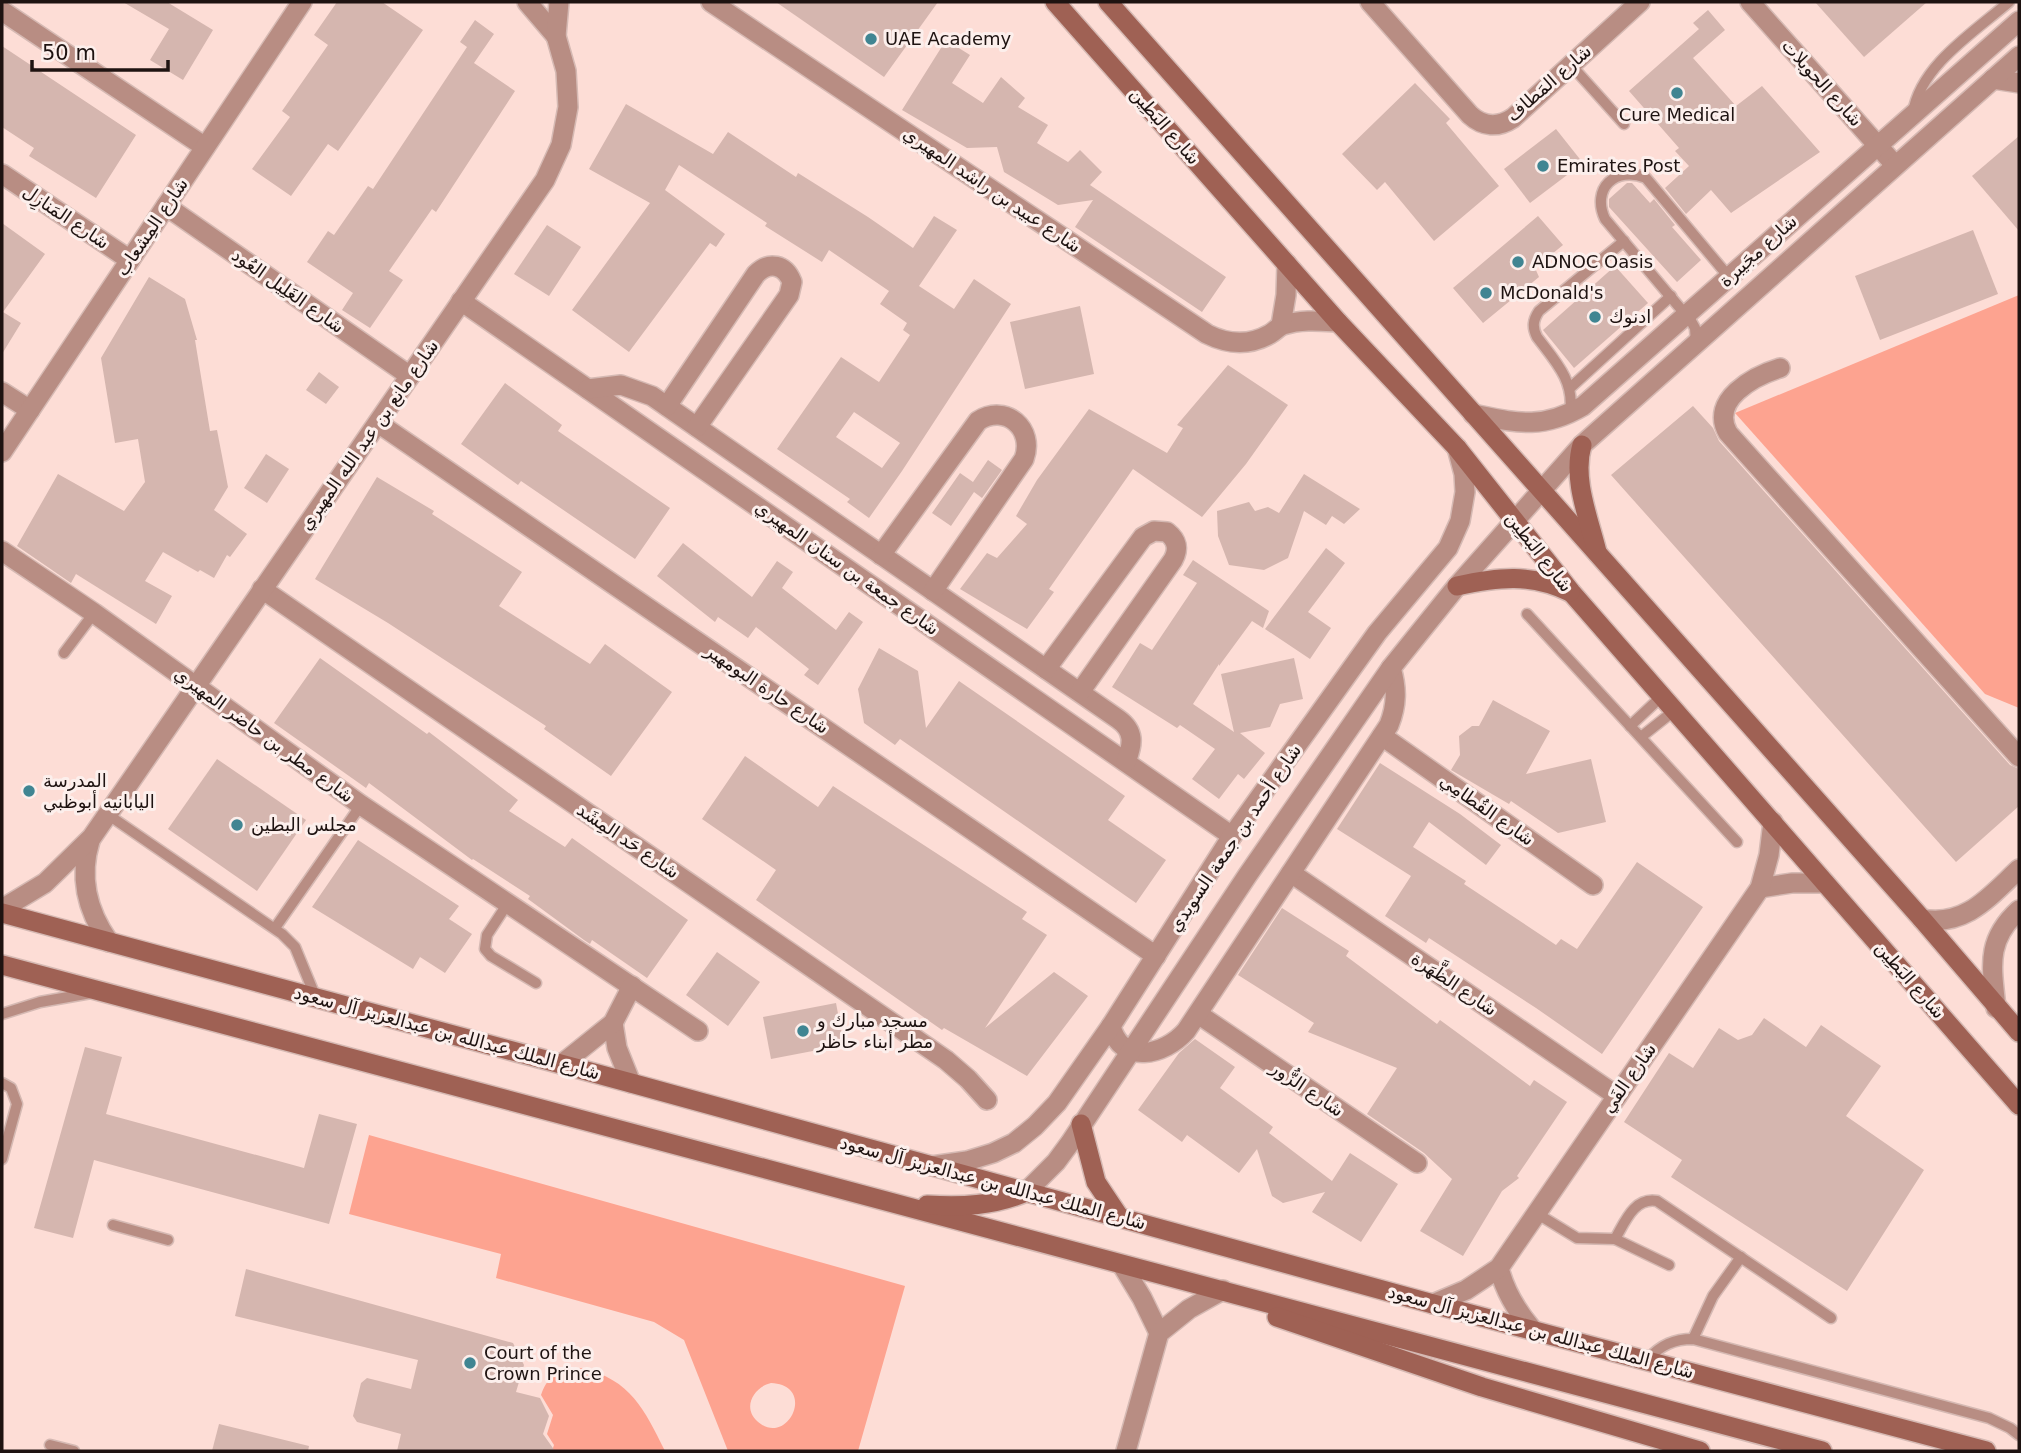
<svg xmlns="http://www.w3.org/2000/svg" width="2021" height="1453" viewBox="0 0 2021 1453" font-family="'DejaVu Sans',Vazirmatn,sans-serif">
	<style>
		.green { fill: #fda390; fill-rule: evenodd }
		.building { fill: #d5b6af; fill-rule: evenodd }
		.lines { fill: none; stroke-linecap: round; stroke-linejoin: round }
		.service-casing { stroke: #d5b9b3; stroke-width: 13 }
		.minor-casing { stroke: #d5b9b3; stroke-width: 22 }
		.tertiary-casing { stroke: #d5b9b3; stroke-width: 22 }
		.secondary-casing { stroke: #d5b9b3; stroke-width: 22 }
		.service { stroke: #b88d83; stroke-width: 10 }
		.minor { stroke: #b88d83; stroke-width: 19 }
		.tertiary { stroke: #b88d83; stroke-width: 19 }
		.secondary { stroke: #9f6154; stroke-width: 19 }
		.poi-dot { fill: #408592; stroke: #fcefec; stroke-width: 2.5 }
		.labels { text-anchor: middle; stroke-width: 6; stroke-linejoin: round; paint-order: stroke }
		.poi-label { font-size: 18px; fill: #1e1311; stroke: #fcefec; text-anchor: start }
		.street-label { font-size: 18px; fill: #1e1311; stroke: #fcefec }
	</style>
	<rect width="100%" height="100%" fill="#fdddd6"/>
	<!-- green -->
	<g class="green">
		<polygon points="2019,295 2019,708 1985,694 1735,413"/>
		<path d="M369 1135 905 1286 858 1451H728L684 1340 654 1322 496 1278 501 1254 349 1214ZM771 1383C818 1385 787 1449 757 1421 742 1407 754 1387 771 1383Z"/>
		<path d="M582 1368C631 1380 644 1409 665 1451H552L554 1445 547 1434 553 1415 541 1395C549 1373 559 1370 582 1368Z"/>
	</g>
	<!-- building -->
	<g class="building">
		<polygon points="123,2 167,2 213,30 183,80 150,60 169,29"/>
		<polygon points="337,2 382,2 423,30 338,151 328,144 291,196 252,169 290,117 282,111 328,45 314,35"/>
		<polygon points="776,2 938,2 884,77"/>
		<polygon points="1815,2 1927,2 1864,57"/>
		<polygon points="1708,10 1725,30 1693,58 1736,106 1762,86 1820,152 1731,213 1711,190 1686,214 1665,188 1689,166 1675,151 1679,148 1629,91 1699,29 1693,23"/>
		<polygon points="475,20 494,34 474,63 515,91 436,212 432,209 389,271 403,280 370,328 342,310 353,293 307,262 328,231 334,235 368,186 373,189 467,47 460,42"/>
		<polygon points="946,40 970,55 952,83 983,103 1001,77 1025,98 1018,107 1048,125 1037,143 1068,162 1080,150 1102,172 1090,185 1226,277 1202,312 1075,227 1093,200 1058,205 1004,172 997,147 967,148 902,110"/>
		<polygon points="2,46 136,135 96,198 29,156 34,148 2,127"/>
		<polygon points="1415,83 1450,119 1446,123 1499,186 1434,241 1385,182 1377,190 1342,154"/>
		<path d="M626 104 713 154 728 132 796 177 798 173 868 217 913 248 934 216 957 230 919 286 954 309 974 279 1011 304 902 471 869 518 847 502 850 499 777 449 841 357 879 382 910 335 903 330 907 323 880 304 889 291 829 250 822 262 765 226 767 223 679 165 665 190 725 234 716 247 710 243 629 352 572 310 650 203 589 169ZM854 412 900 443 882 468 836 437Z"/>
		<polygon points="1556,129 1583,163 1530,203 1504,169"/>
		<polygon points="2019,136 2019,231 1972,176"/>
		<polygon points="1627,183 1632,183 1650,203 1654,199 1675,225 1672,227 1701,260 1677,282 1609,207 1609,199"/>
		<polygon points="1538,216 1563,245 1535,268 1539,277 1483,323 1453,288"/>
		<polygon points="2,223 45,254 3,312 21,323 2,354"/>
		<polygon points="547,225 581,247 549,296 514,274"/>
		<polygon points="1973,230 1998,294 1880,340 1855,276"/>
		<polygon points="1615,266 1648,303 1574,368 1543,330"/>
		<polygon points="149,277 185,299 197,340 195,340 210,431 217,430 228,487 214,510 247,534 230,557 227,555 214,578 200,570 198,572 163,552 145,581 172,596 156,624 76,574 71,583 17,546 58,474 124,511 145,482 138,439 115,443 101,358"/>
		<polygon points="1080,306 1094,374 1025,389 1010,322"/>
		<polygon points="1228,365 1288,405 1246,464 1202,517 1133,469 1049,589 1054,592 1027,629 960,589 987,553 997,558 1027,524 1016,516 1037,480 1089,409 1167,453 1183,428 1177,425"/>
		<polygon points="319,372 339,387 326,404 306,390"/>
		<polygon points="505,383 562,425 558,431 670,508 635,559 521,481 518,485 461,444"/>
		<polygon points="1693,406 1713,428 1719,441 2010,765 2019,769 2019,806 1956,862 1611,475"/>
		<polygon points="266,454 289,469 267,503 244,488"/>
		<polygon points="988,460 1002,470 982,498 974,492 951,526 932,513 960,473 973,482"/>
		<polygon points="1304,474 1360,509 1344,524 1332,516 1326,525 1304,511 1288,558 1264,570 1229,565 1218,536 1217,511 1249,502 1255,511 1268,507 1279,513"/>
		<polygon points="377,477 434,511 432,514 522,572 499,606 590,664 605,644 672,692 611,776 544,729 546,726 388,623 315,579"/>
		<polygon points="683,543 752,597 777,561 793,572 782,588 836,630 849,612 863,622 818,685 804,675 809,669 756,627 748,638 718,617 715,622 657,576"/>
		<polygon points="1326,548 1345,563 1308,612 1331,628 1310,659 1265,629"/>
		<polygon points="1193,560 1269,611 1263,628 1252,621 1219,666 1219,664 1193,704 1234,732 1221,674 1294,658 1303,699 1280,704 1270,727 1240,733 1265,753 1244,779 1238,774 1219,799 1192,779 1215,749 1180,725 1177,728 1112,687 1140,643 1152,650 1197,583 1183,575"/>
		<polygon points="879,648 918,671 926,728 959,681 1125,796 1108,820 1166,860 1136,903 900,739 895,745 864,723 858,689"/>
		<polygon points="320,658 427,734 429,732 518,800 509,811 565,847 572,838 688,920 647,978 592,940 590,944 584,940 528,899 530,896 473,859 472,860 369,783 366,788 274,723"/>
		<polygon points="1493,700 1550,731 1526,774 1591,759 1606,822 1558,833 1511,801 1509,804 1451,770 1460,755 1459,736 1472,726 1479,726"/>
		<polygon points="745,756 818,807 833,786 1027,912 1022,919 1047,935 985,1028 1054,972 1088,996 1027,1076 944,1028 942,1030 756,900 776,870 702,819"/>
		<polygon points="217,759 306,820 257,891 168,829"/>
		<polygon points="1380,763 1460,814 1501,845 1486,865 1429,822 1413,847 1466,881 1464,884 1556,945 1561,939 1577,949 1637,862 1703,907 1602,1054 1536,1008 1429,938 1426,943 1385,916 1411,876 1337,829"/>
		<polygon points="358,840 459,906 449,919 472,934 445,973 420,957 413,969 312,907"/>
		<polygon points="1282,908 1349,951 1346,956 1437,1024 1440,1020 1530,1086 1534,1080 1567,1102 1517,1176 1519,1178 1502,1191 1463,1256 1420,1231 1452,1179 1424,1153 1367,1114 1397,1068 1308,1032 1314,1023 1238,975"/>
		<polygon points="717,952 760,982 728,1026 686,995"/>
		<polygon points="836,1003 844,1045 771,1059 763,1017"/>
		<polygon points="1764,1018 1806,1047 1821,1025 1881,1066 1846,1116 1924,1170 1847,1291 1671,1177 1682,1160 1624,1122 1669,1053 1693,1068 1719,1028 1738,1040 1752,1035"/>
		<polygon points="1195,1039 1235,1067 1220,1088 1273,1127 1269,1133 1332,1181 1350,1153 1398,1184 1361,1242 1312,1212 1325,1192 1283,1203 1272,1196 1257,1149 1239,1173 1187,1135 1182,1142 1138,1110 1179,1053"/>
		<polygon points="85,1047 122,1057 106,1114 304,1168 319,1114 357,1124 329,1224 94,1160 73,1238 34,1228"/>
		<polygon points="246,1269 513,1343 524,1365 516,1392 540,1398 549,1416 543,1434 555,1451 397,1451 401,1434 357,1422 353,1416 361,1383 367,1378 411,1389 418,1360 235,1316"/>
		<polygon points="219,1424 309,1446 308,1451 212,1451"/>
	</g>
	<g class="lines">
		<!-- service casing -->
		<g class="service-casing">
			<g id="service">
				<polyline points="1571,65 1624,124"/>
				<path d="M1913 113C1920 66 1974 32 2009 2"/>
				<path d="M1696 343 1695 328 1691 321 1605 219C1591 189 1615 165 1646 178L1729 277"/>
				<polyline points="1570,388 1671,296"/>
				<path d="M1570 413C1575 381 1555 361 1537 337 1532 327 1533 320 1539 311L1624 241"/>
				<polyline points="1527,614 1737,842"/>
				<polyline points="64,653 94,613"/>
				<polyline points="1630,726 1662,696"/>
				<polyline points="1641,737 1675,710"/>
				<polyline points="107,814 282,934 295,947 316,998"/>
				<polyline points="508,903 487,935 485,949 491,956 536,983"/>
				<polyline points="275,928 361,805"/>
				<polyline points="2,1014 40,1002 91,993"/>
				<polyline points="2,1083 11,1088 17,1104 2,1159"/>
				<polyline points="1536,1213 1577,1238 1615,1239 1669,1265"/>
				<polyline points="113,1225 168,1240"/>
				<path d="M1615 1239C1625 1222 1634 1197 1657 1201L1831 1318"/>
				<polyline points="1693,1339 1713,1296 1741,1257"/>
				<path d="M1648 1359C1661 1345 1674 1339 1693 1339L1989 1418 2010 1428 2019 1435"/>
				<polyline points="50,1445 74,1451"/>
			</g>
		</g>
		<!-- minor casing -->
		<g class="minor-casing">
			<g id="minor">
				<polyline points="527,2 556,36"/>
				<path d="M711 2 1207 334C1227 344 1249 346 1270 334 1275 331 1278 327 1283 325 1301 319 1321 321 1338 322"/>
				<path d="M1370 2 1470 115C1483 127 1498 128 1513 118L1640 2"/>
				<polyline points="1750,2 1895,165"/>
				<polyline points="2,11 205,147"/>
				<polyline points="1993,79 2019,83"/>
				<polyline points="2,174 130,260"/>
				<polyline points="166,206 410,376"/>
				<polyline points="461,301 1232,836"/>
				<polyline points="1281,325 1286,295 1287,264"/>
				<path d="M1780 368C1754 376 1709 400 1728 433L2019 757"/>
				<path d="M588 389 621 385 652 396 1118 719C1135 731 1133 744 1126 762"/>
				<polyline points="2,392 30,410"/>
				<path d="M667 406 756 274C769 261 785 264 792 282L789 295 697 427"/>
				<polyline points="378,423 1156,956"/>
				<polyline points="2,452 302,2"/>
				<polyline points="2,551 94,613 361,805 698,1031"/>
				<path d="M881 555 978 421C1006 403 1035 429 1024 459L933 591"/>
				<polyline points="262,589 946,1060 968,1079 987,1100"/>
				<path d="M1046 669 1143 537 1154 531 1167 532C1177 540 1179 549 1173 560L1080 692"/>
				<polyline points="1382,736 1593,885"/>
				<path d="M90 841C79 877 87 911 109 942"/>
				<polyline points="1291,873 1617,1096"/>
				<polyline points="1760,888 1792,883 1825,883"/>
				<polyline points="2,909 45,883 92,837 545,180 561,145 568,107 566,71 556,36 559,2"/>
				<path d="M1922 919C1966 927 1990 896 2019 869"/>
				<path d="M1996 1008C1992 967 1985 941 2019 910"/>
				<polyline points="1198,1014 1417,1163"/>
				<polyline points="613,1023 617,1048 631,1083"/>
				<path d="M1111 1026C1121 1066 1165 1055 1186 1031L1389 725C1397 705 1397 688 1391 668"/>
				<polyline points="562,1064 613,1023 632,986"/>
				<polyline points="1122,1265 1142,1298 1159,1333"/>
				<path d="M1499 1268C1505 1292 1516 1310 1532 1329"/>
				<polyline points="1433,1304 1466,1290 1499,1268 1760,888 1769,855 1773,822"/>
				<polyline points="1126,1451 1159,1333 1189,1309 1223,1290"/>
			</g>
		</g>
		<!-- tertiary casing -->
		<g class="tertiary-casing">
			<g id="tertiary">
				<path d="M1473 414C1517 423 1542 430 1583 406L2019 21"/>
				<polyline points="932,1166 967,1161 993,1153 1014,1143 1035,1126 1057,1103 1111,1026 1232,836 1377,633 1448,548 1460,521 1465,492 1464,474 1457,448"/>
				<polyline points="1026,1192 1056,1162 1070,1143 1247,876 1391,668 1457,586 1582,445 2019,56"/>
			</g>
		</g>
		<!-- secondary casing -->
		<g class="secondary-casing">
			<g id="secondary">
				<polyline points="1055,2 1338,322 1457,448 1571,592 2019,1105"/>
				<polyline points="1108,2 1922,919 2019,1032"/>
				<path d="M1582 445C1572 479 1589 519 1597 552"/>
				<path d="M1457 586C1498 577 1531 573 1570 592"/>
				<polyline points="2,913 631,1083 1433,1304 1986,1451"/>
				<polyline points="2,965 1822,1451"/>
				<polyline points="1081,1124 1096,1182 1120,1218"/>
				<path d="M927 1205C962 1207 993 1206 1026 1192"/>
				<polyline points="1277,1317 1482,1387 1700,1451"/>
			</g>
		</g>
		<!-- service -->
		<use href="#service" class="service"/>
		<!-- minor -->
		<use href="#minor" class="minor"/>
		<!-- tertiary -->
		<use href="#tertiary" class="tertiary"/>
		<!-- secondary -->
		<use href="#secondary" class="secondary"/>
	</g>
	<!-- markers -->
	<g class="poi-dot">
		<circle cx="871" cy="39" r="7"/>
		<circle cx="1677" cy="93" r="7"/>
		<circle cx="1543" cy="166" r="7"/>
		<circle cx="1518" cy="262" r="7"/>
		<circle cx="1486" cy="293" r="7"/>
		<circle cx="1595" cy="317" r="7"/>
		<circle cx="29" cy="791" r="7"/>
		<circle cx="237" cy="825" r="7"/>
		<circle cx="803" cy="1031" r="7"/>
		<circle cx="470" cy="1363" r="7"/>
	</g>
	<g class="labels">
		<!-- poi labels -->
		<g class="poi-label">
			<text x="885" y="45">UAE Academy</text>
			<text x="1677" y="121" text-anchor="middle">Cure Medical</text>
			<text x="1557" y="172">Emirates Post</text>
			<text x="1532" y="268">ADNOC Oasis</text>
			<text x="1500" y="299">McDonald's</text>
			<text x="1609" y="323">ادنوك</text>
			<text x="43" y="787">المدرسة<tspan x="43" dy="21">اليابانيه أبوظبي</tspan></text>
			<text x="251" y="831">مجلس البطين</text>
			<text x="817" y="1027">مسجد مبارك و<tspan x="817" dy="21">مطر أبناء حاظر</tspan></text>
			<text x="484" y="1359">Court of the<tspan x="484" dy="21">Crown Prince</tspan></text>
		</g>
		<!-- street labels -->
		<g class="street-label">
			<text transform="translate(1549 83) rotate(-41)" y="6">شارع المَطاف</text>
			<text transform="translate(1822 83) rotate(48)" y="6">شارع الحويلات</text>
			<text transform="translate(1165 126) rotate(49)" y="6">شارع البَطِين</text>
			<text transform="translate(992 190) rotate(34)" y="6">شارع عبيد بن راشد المهيري</text>
			<text transform="translate(66 217) rotate(34)" y="6">شارع المَنازِل</text>
			<text transform="translate(152 227) rotate(-56)" y="6">شارع المِشعاب</text>
			<text transform="translate(1758 251) rotate(-42)" y="6">شارع مجَيبرة</text>
			<text transform="translate(288 291) rotate(35)" y="6">شارع الغَلِيل العُود</text>
			<text transform="translate(369 435) rotate(-55)" y="6">شارع مانع بن عبد الله المهيري</text>
			<text transform="translate(1539 552) rotate(52)" y="6">شارع البَطِين</text>
			<text transform="translate(847 568) rotate(35)" y="6">شارع جمعة بن سنان المهيري</text>
			<text transform="translate(767 689) rotate(34)" y="6">شارع حارة البومهير</text>
			<text transform="translate(264 735) rotate(36)" y="6">شارع مطر بن حاضر المهيري</text>
			<text transform="translate(1487 810) rotate(35)" y="6">شارع القُطامِي</text>
			<text transform="translate(1235 838) rotate(-56)" y="6">شارع أحمد بن جمعة السويدي</text>
			<text transform="translate(628 841) rotate(34)" y="6">شارع حَد المِشَد</text>
			<text transform="translate(1910 980) rotate(49)" y="6">شارع البَطِين</text>
			<text transform="translate(1454 984) rotate(34)" y="6">شارع الظَّهَرة</text>
			<text transform="translate(447 1033) rotate(15)" y="6">شارع الملك عبدالله بن عبدالعزيز آل سعود</text>
			<text transform="translate(1629 1078) rotate(-55)" y="6">شارع الفَي</text>
			<text transform="translate(1307 1089) rotate(34)" y="6">شارع الزُّور</text>
			<text transform="translate(993 1183) rotate(15)" y="6">شارع الملك عبدالله بن عبدالعزيز آل سعود</text>
			<text transform="translate(1541 1332) rotate(15)" y="6">شارع الملك عبدالله بن عبدالعزيز آل سعود</text>
		</g>
	</g>
	<!-- border -->
	<rect width="2021" height="1453" fill="none" stroke="#1e1311" stroke-width="7"/>
	<!-- scale -->
	<path d="M32 60v10h136v-10" fill="none" stroke="#1e1311" stroke-width="3.5"/>
	<text x="42" y="60" font-size="21" fill="#1e1311" stroke="#fcefec" stroke-width="5" paint-order="stroke">50 m</text>
</svg>
